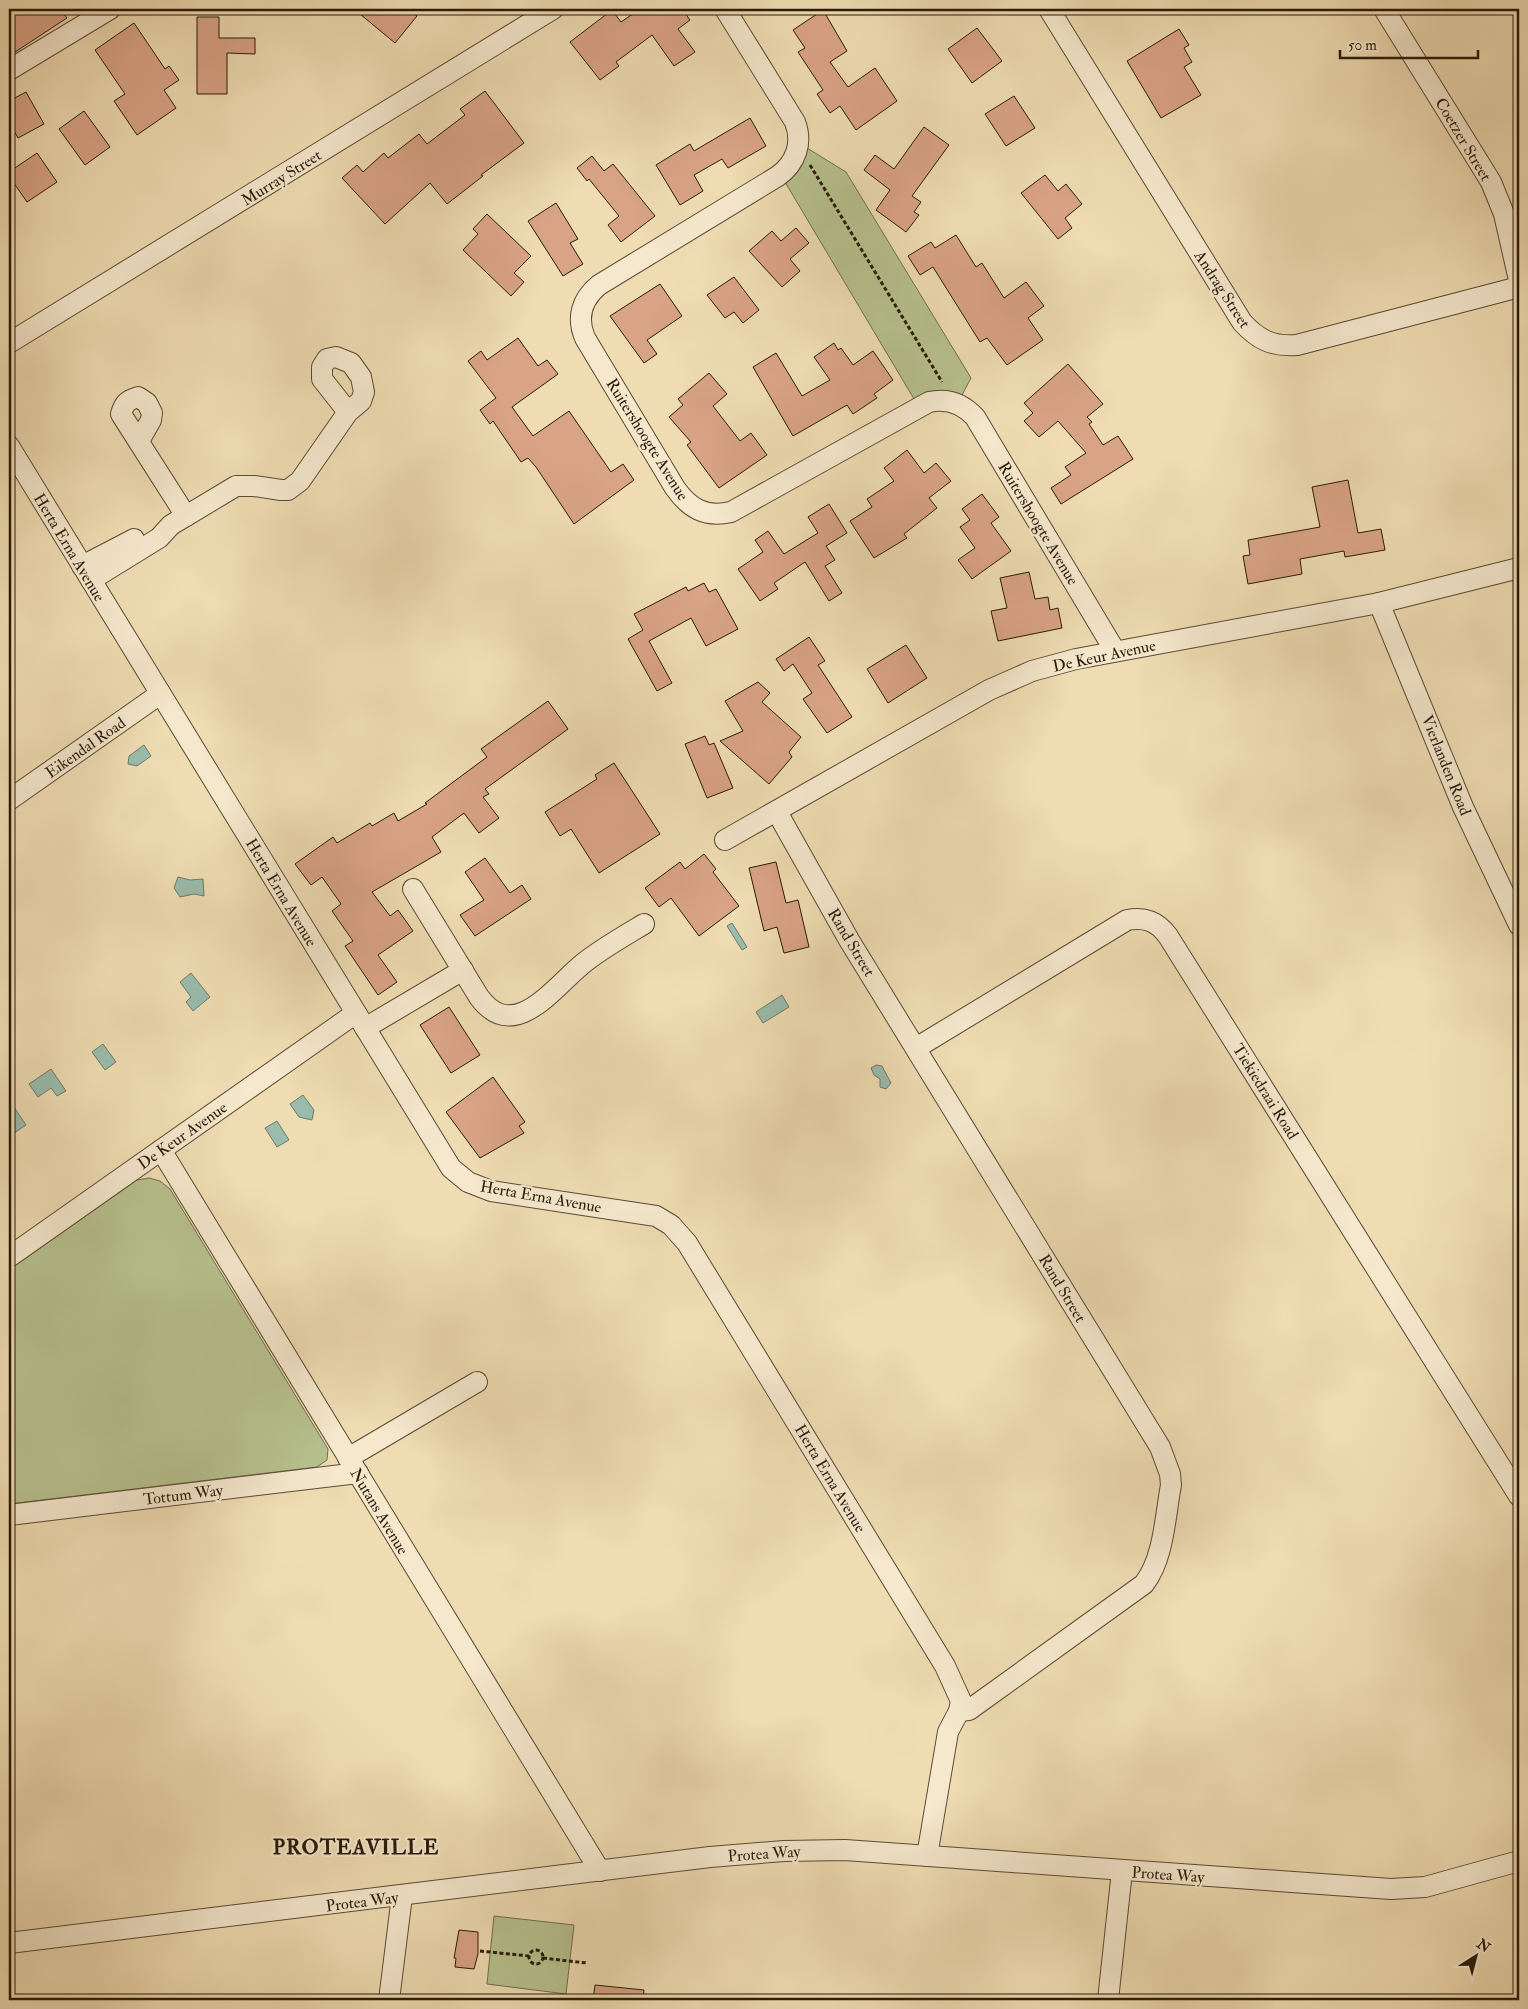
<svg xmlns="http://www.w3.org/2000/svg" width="1528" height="2009" viewBox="0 0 1528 2009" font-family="'IM FELL Double Pica',serif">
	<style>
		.green { fill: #b6c18e; stroke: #6f6e4c }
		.water { fill: #9abcad; stroke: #6c7b6c }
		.building { fill: #d9a385; stroke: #281a0a }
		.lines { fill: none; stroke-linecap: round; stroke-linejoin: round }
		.minor-casing { stroke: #5a4a34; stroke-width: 22 }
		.path { stroke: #281a0a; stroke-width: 3; stroke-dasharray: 4 2.5; stroke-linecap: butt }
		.minor { stroke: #f5e8cd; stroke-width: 20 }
		.labels { text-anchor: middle; stroke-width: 4.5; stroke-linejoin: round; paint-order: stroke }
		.street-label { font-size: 16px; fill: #281a0a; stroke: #f5e8cd }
		.district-label { font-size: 21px; font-weight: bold; letter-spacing: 1px; fill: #281a0a; stroke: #f5e8cd }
	</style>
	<rect width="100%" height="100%" fill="#efdcb2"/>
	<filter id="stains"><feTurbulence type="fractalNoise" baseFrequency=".004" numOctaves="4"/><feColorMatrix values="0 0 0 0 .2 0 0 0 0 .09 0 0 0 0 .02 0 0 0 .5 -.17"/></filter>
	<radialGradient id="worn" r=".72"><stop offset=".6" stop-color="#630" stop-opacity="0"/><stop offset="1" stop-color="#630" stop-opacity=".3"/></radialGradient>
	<!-- green -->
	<g class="green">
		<polygon points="807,148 846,172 971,378 962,395 951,392 914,399 785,182"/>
		<polygon points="149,1178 160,1181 170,1189 328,1449 327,1460 317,1467 9,1504 9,1270 137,1180"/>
		<polygon points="494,1916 574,1925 566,1994 487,1984"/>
	</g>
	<!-- water -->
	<g class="water">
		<polygon points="144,745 151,756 137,766 128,764 129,756"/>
		<polygon points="178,877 190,880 203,879 204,896 194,894 180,897 174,888"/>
		<polygon points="732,923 747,947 742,950 727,926"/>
		<polygon points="191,973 210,997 193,1011 186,1002 191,997 180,982"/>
		<polygon points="782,995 789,1007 763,1023 756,1012"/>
		<polygon points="103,1044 116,1062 105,1070 92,1052"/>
		<polygon points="876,1065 882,1066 891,1083 886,1089 880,1087 880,1079 874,1075 871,1068"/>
		<polygon points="51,1069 66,1091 57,1096 51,1088 38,1097 29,1084"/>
		<polygon points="303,1095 314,1110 312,1120 299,1117 290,1104"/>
		<polygon points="10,1101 26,1125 14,1133 9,1126"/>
		<polygon points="277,1121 289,1140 277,1147 265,1128"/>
	</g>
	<!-- building -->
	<g class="building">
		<polygon points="9,9 60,9 67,18 9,56"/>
		<polygon points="354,9 408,9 417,16 395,43"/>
		<polygon points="640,9 682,9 690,20 678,29 695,52 674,66 652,35 616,62 619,66 600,80 570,42 612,10 621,22"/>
		<polygon points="823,10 847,51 830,62 848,87 875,68 897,101 856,130 840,106 830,113 817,94 823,90 798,52 805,48 793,30"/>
		<polygon points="197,17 219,17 219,38 255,38 255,54 227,53 227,94 197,94"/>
		<polygon points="134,23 165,69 169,66 179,80 164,90 176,108 137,135 114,101 125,94 95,50"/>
		<polygon points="977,28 1002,61 972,83 948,49"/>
		<polygon points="1179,29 1189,45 1184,48 1192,62 1184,67 1201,95 1161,118 1127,61"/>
		<polygon points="485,91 524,143 481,175 483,176 447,204 430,183 385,224 342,178 357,165 363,172 384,153 388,158 419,134 427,144 465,115 460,109"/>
		<polygon points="26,92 44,124 18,138 13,129 9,132 9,101"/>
		<polygon points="1014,96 1035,128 1006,146 985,114"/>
		<polygon points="84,111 110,147 85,165 59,129"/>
		<polygon points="750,118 766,146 728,168 722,159 694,175 703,191 680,205 656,165 690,144 694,151"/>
		<polygon points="924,127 949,145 912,196 921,202 914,212 919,215 906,232 876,210 890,190 864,170 875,155 894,169"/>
		<polygon points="37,153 57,182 27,202 9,176 9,172"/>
		<polygon points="592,156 604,171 613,164 655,216 621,242 608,225 619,216 589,179 587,181 577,168"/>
		<polygon points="1045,175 1058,191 1066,184 1082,204 1065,218 1072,228 1058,239 1021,193"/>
		<polygon points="556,203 578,239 570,243 583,264 563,276 528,221"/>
		<polygon points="487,214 531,256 514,273 524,282 511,296 463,250 478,234 473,229"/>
		<polygon points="796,228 809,243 790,259 800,271 782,287 749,251 772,231 781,241"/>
		<polygon points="956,235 976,267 982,263 1004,298 1026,282 1044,306 1028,318 1043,340 1007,365 987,338 980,342 933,267 920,275 908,256 931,242 935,248"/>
		<polygon points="734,277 759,310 743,323 734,312 725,318 707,295"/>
		<polygon points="660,284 682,316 647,340 657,354 644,363 610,316"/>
		<polygon points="518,338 538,366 547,360 558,374 512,407 533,436 569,411 611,472 623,464 634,480 574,524 536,467 528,458 521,462 493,421 490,424 480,410 496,398 468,361 481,351 487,360"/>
		<polygon points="834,343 838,350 841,348 853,365 873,351 893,380 874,394 877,398 853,414 847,405 793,436 753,367 776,353 802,396 830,380 814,357"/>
		<polygon points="1068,364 1103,404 1087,417 1092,422 1089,424 1103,445 1118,436 1133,459 1061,504 1051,488 1071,475 1065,467 1086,453 1058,421 1039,437 1024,421 1033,413 1024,403"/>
		<polygon points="709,373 727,394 713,406 740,441 751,433 767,455 719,488 687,445 691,442 669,417 683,405 678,399"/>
		<polygon points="907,450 924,473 936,463 951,481 929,498 937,508 904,534 907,538 874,558 850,521 872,507 867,499 894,481 884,468"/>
		<polygon points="1348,480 1358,533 1381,529 1385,550 1345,557 1344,551 1300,559 1302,574 1248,584 1243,556 1250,555 1248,540 1320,527 1312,487"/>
		<polygon points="982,494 999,517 991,523 1011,551 972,579 958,560 975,548 960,527 970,520 962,509"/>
		<polygon points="829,504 847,533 826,546 835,560 825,566 842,593 829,601 805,562 774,583 778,589 760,601 738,569 763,552 755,540 768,531 784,554 818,533 808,517"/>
		<polygon points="1029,572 1035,599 1048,597 1050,610 1058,608 1062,628 998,641 991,611 1007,608 1000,578"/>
		<polygon points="704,583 709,592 716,589 738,629 706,646 691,618 649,641 672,683 657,691 628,639 643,630 634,614 686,587 688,591"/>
		<polygon points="809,637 825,661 818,665 852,717 827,733 803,699 812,693 793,664 784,671 776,659"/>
		<polygon points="906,645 927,678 888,703 867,669"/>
		<polygon points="758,682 770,693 762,702 801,737 789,752 792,757 769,784 720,741 743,731 725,701"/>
		<polygon points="548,701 568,729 485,789 489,794 483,797 499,818 479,833 464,813 432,837 441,852 372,892 390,916 398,910 413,931 378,955 397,982 378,995 345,946 353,941 332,911 341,904 322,877 311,885 295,864 333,837 337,843 370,823 372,826 394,813 398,821 427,804 425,803 487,757 481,749"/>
		<polygon points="705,736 709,745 714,743 733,788 707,798 685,744"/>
		<polygon points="614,763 660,834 599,873 571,829 560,836 545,812 597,779 595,775"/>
		<polygon points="704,854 716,869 713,872 739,906 699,936 671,898 659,907 645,888 680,862 685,869"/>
		<polygon points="485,858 510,893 522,885 531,899 475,936 460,915 484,900 465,872"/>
		<polygon points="776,862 786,903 798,900 809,947 784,953 777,927 764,931 749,868"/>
		<polygon points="449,1007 480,1055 451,1073 420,1025"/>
		<polygon points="493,1077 525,1122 519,1126 524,1133 480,1158 446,1112"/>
		<polygon points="459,1930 478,1932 478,1954 474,1969 455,1967 456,1958 454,1958"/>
		<polygon points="595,1985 644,1990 643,2000 593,2000"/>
	</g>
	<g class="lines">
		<!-- minor casing -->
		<g class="minor-casing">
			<g id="minor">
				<path d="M725 9 795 122C803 143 796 163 778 176L599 285C582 299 576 317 585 338L675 488C689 508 705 518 731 512L929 402C947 398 962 403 975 417L1115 651"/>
				<path d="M1049 9 1242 322C1258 340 1273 347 1297 345L1519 287"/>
				<polyline points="1384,9 1491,182 1504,214 1519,280"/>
				<polyline points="9,70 110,9"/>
				<polyline points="9,343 553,9"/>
				<path d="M139 441 151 420 152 413 147 403 138 397C128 400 124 403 121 414L186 516"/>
				<polyline points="9,446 451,1168 468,1182 491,1191 656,1216 671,1225 687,1243 945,1666 961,1701 959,1711 948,1732 927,1856"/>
				<polyline points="82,566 134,539"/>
				<polyline points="91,580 159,538 171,525 236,486 254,486 281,490 288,490 300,481 348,412 361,401 364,392 361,377 351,363 336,357 327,359 322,367 322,379 348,412"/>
				<polyline points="1379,603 1463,807 1519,925"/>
				<polyline points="9,800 160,694"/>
				<path d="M777 812 849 940 1160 1447 1170 1474 1171 1485C1165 1517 1164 1558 1144 1584L969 1710 959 1711"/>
				<polyline points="725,840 989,690 1032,671 1076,659 1379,603 1519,568"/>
				<path d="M413 889 479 997C515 1046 556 984 585 962 603 948 624 936 644 924"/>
				<polyline points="365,1028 463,970"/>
				<path d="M916 1048 1127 920C1145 917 1157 921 1168 936L1519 1496"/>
				<polyline points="161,1150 600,1871"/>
				<polyline points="9,1257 356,1013"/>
				<polyline points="348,1458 477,1382"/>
				<polyline points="9,1515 358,1473"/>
				<polyline points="9,1943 710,1857 784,1851 845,1850 1391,1889 1425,1887 1519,1861"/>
				<polyline points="389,2000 402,1896"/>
				<polyline points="1108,2000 1122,1871"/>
			</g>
		</g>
		<!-- path -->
		<g class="path">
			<polyline points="810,165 942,382"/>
			<circle cx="536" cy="1957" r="7"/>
			<polyline points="480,1951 529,1956"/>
			<polyline points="543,1958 587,1963"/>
		</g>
		<!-- minor -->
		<use href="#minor" class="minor"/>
	</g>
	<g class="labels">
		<!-- street labels -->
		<g class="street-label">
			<text transform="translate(1464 139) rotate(59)" y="6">Coetzer Street</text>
			<text transform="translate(281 177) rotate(-32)" y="6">Murray Street</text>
			<text transform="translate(1223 289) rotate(57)" y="6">Andrag Street</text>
			<text transform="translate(648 439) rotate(58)" y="6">Ruitershoogte Avenue</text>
			<text transform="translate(1039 523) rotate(59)" y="6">Ruitershoogte Avenue</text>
			<text transform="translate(70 547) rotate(59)" y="6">Herta Erna Avenue</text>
			<text transform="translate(1104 655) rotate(-12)" y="6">De Keur Avenue</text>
			<text transform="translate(85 747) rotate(-35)" y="6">Eikendal Road</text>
			<text transform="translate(1447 765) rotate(68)" y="6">Vierlanden Road</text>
			<text transform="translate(282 892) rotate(59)" y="6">Herta Erna Avenue</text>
			<text transform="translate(852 942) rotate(59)" y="6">Rand Street</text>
			<text transform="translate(1266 1091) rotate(58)" y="6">Tiekiedraai Road</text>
			<text transform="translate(182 1135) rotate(-35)" y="6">De Keur Avenue</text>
			<text transform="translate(541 1196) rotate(10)" y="6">Herta Erna Avenue</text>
			<text transform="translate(1063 1288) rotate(59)" y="6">Rand Street</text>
			<text transform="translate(831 1478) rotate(59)" y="6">Herta Erna Avenue</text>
			<text transform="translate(183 1494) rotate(-7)" y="6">Tottum Way</text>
			<text transform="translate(380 1511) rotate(59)" y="6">Nutans Avenue</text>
			<text transform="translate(764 1853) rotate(-4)" y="6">Protea Way</text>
			<text transform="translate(1168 1874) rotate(4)" y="6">Protea Way</text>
			<text transform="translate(362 1901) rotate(-7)" y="6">Protea Way</text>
		</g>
		<!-- district labels -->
		<g class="district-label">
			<text x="356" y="1854">PROTEAVILLE</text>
		</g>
	</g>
	<!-- margin -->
	<rect width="1528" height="2009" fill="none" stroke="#efdcb2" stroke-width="30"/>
	<rect x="10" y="10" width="1508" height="1989" fill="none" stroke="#281a0a" stroke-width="2.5"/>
	<rect x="15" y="15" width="1498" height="1979" fill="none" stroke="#281a0a"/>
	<!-- north arrow -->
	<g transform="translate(1476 1956) rotate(36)" stroke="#f5e8cd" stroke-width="4" paint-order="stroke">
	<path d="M0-4L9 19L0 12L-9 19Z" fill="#281a0a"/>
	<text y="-8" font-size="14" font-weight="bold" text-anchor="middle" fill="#281a0a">N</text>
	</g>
	<!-- scale -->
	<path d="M1340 50v8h138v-8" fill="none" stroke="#281a0a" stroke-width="2.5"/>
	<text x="1348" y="50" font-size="15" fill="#281a0a" stroke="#f5e8cd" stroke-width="4" paint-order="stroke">50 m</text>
	<rect width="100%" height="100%" filter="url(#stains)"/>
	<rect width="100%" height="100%" fill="url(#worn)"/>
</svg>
